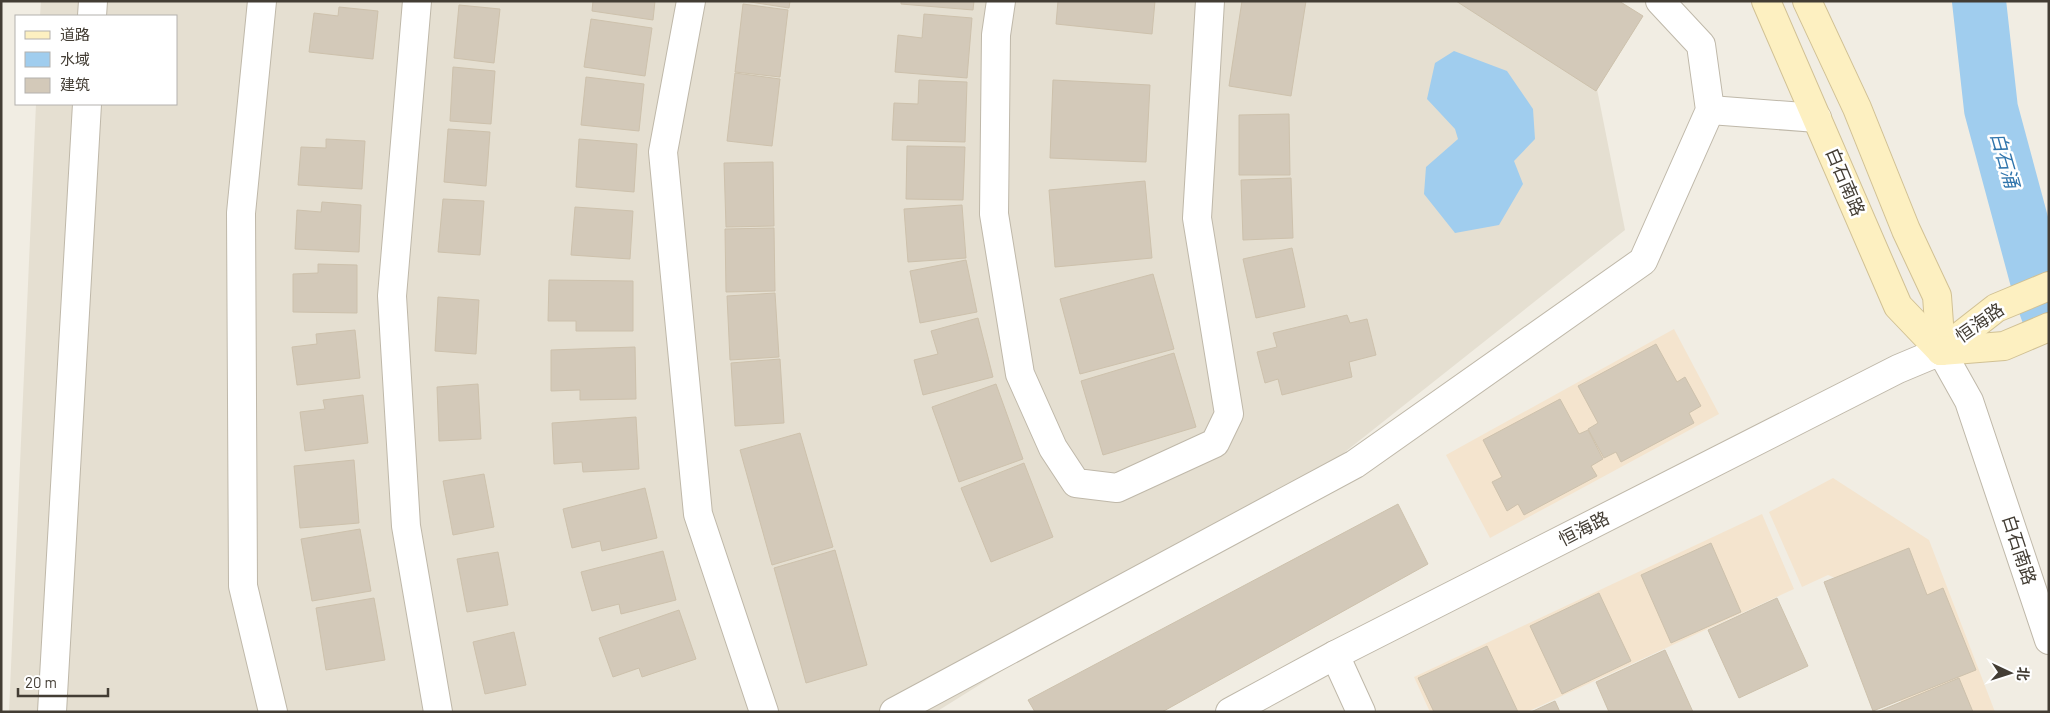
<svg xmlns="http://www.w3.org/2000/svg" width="2050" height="713" viewBox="0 0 2050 713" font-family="Barlow,'Noto Sans SC',sans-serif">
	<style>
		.residential { fill: #e5dfd1 }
		.commercial { fill: #f4e4ce }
		.water { fill: #a0cdee }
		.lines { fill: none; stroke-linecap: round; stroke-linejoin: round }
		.river { stroke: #a0cdee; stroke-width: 54 }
		.building { fill: #d3c9b9; stroke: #cdc1ac }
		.minor-casing { stroke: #bfb8a9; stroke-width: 30 }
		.tertiary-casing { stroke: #bfb8a9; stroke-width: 30 }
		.secondary-casing { stroke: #d1c194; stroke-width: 30 }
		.minor { stroke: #fff; stroke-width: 28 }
		.tertiary { stroke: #fff; stroke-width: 28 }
		.secondary { stroke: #fdf0c1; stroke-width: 28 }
		.labels { text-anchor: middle; stroke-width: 5; stroke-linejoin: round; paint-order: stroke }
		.street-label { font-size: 18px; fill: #433d34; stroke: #fff }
		.water-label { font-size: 19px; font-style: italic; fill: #3075ac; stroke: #fff }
	</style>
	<rect width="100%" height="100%" fill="#f1ede3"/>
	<!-- residential -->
	<polygon class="residential" points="41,1 1486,1 1593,69 1625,230 1321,471 936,712 9,712 36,104 176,104 176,16 40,16"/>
	<!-- commercial -->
	<g class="commercial">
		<polygon points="1674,329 1719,414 1490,538 1446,455"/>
		<polygon points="1833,478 1929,540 1995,712 1905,712 1861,589 1828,575 1802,587 1769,512"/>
		<polygon points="1762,514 1794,589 1527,712 1430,712 1414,677"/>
	</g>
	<!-- water -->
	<polygon class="water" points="1454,51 1507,71 1533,109 1535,139 1514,161 1523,184 1499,225 1455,233 1424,194 1426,167 1458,139 1455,129 1427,99 1435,63"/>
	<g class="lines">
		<!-- river -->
		<polyline class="river" points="1979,1 1991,109 2040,291 2049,316"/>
	</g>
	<!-- building -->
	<g class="building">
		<polygon points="593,1 655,1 653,20 592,11"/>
		<polygon points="744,1 790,1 789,8"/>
		<polygon points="901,1 974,1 973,10 901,4"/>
		<polygon points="1058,1 1155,1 1152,34 1056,24"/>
		<polygon points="1242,1 1306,1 1291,96 1229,86"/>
		<polygon points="1456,1 1619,1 1643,16 1596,91"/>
		<polygon points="743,4 788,10 780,77 735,72"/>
		<polygon points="459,5 500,9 494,63 454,58"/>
		<polygon points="339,7 378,11 373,59 309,52 314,13 338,16"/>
		<polygon points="924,14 972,18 967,78 895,72 898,35 922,38"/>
		<polygon points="591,19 652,28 645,76 584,67"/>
		<polygon points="453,67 495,71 491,124 450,121"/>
		<polygon points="735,73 780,79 772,146 727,141"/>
		<polygon points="586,77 644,84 639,131 581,125"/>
		<polygon points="919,80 967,82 965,142 892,140 894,103 918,104"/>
		<polygon points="1053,80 1150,85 1146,162 1050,158"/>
		<polygon points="1289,114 1290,175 1239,175 1239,115"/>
		<polygon points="448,129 490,132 486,186 444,182"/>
		<polygon points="326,139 365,141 362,189 298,185 301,147 326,148"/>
		<polygon points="579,139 637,144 634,192 576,187"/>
		<polygon points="907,146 965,147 963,200 906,199"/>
		<polygon points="773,162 774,226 726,227 724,163"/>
		<polygon points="1291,178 1293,238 1243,240 1241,180"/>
		<polygon points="1145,181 1152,258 1055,267 1049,190"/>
		<polygon points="443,199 484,201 480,255 438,252"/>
		<polygon points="322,202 361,205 359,252 295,249 297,210 321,212"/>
		<polygon points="962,205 966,258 908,262 904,209"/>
		<polygon points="575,207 633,211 630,259 571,255"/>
		<polygon points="774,228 775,291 726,292 725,229"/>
		<polygon points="1292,248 1305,307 1256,318 1243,259"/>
		<polygon points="966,260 977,312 920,323 910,271"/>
		<polygon points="318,264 357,265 357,313 293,312 293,274 318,273"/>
		<polygon points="1153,274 1174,349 1080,374 1060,299"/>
		<polygon points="549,280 633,281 633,331 576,331 576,321 548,321"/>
		<polygon points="775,293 779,357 730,360 727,296"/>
		<polygon points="438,297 479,300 476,354 435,351"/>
		<polygon points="1347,315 1350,323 1367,319 1376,355 1349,362 1352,377 1282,395 1278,379 1265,383 1257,352 1277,347 1273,333"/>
		<polygon points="978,318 993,377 923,395 914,360 938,354 931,331"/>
		<polygon points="355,330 360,378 297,385 292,347 317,344 316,334"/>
		<polygon points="1656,344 1677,382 1685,377 1701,406 1689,413 1694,423 1621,462 1616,452 1604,458 1588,429 1598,423 1578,386"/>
		<polygon points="635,347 636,399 580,400 580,390 551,391 551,350"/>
		<polygon points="1174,353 1196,427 1103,455 1081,381"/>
		<polygon points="780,359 784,423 735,426 731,363"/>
		<polygon points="478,384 481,439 439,441 437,387"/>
		<polygon points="996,384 1023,459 959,482 932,407"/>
		<polygon points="363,395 368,443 305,451 300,412 325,409 323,400"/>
		<polygon points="1560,399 1579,434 1588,430 1603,459 1591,466 1597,476 1524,515 1518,504 1507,511 1492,482 1502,477 1483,440"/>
		<polygon points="636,417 639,469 583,472 582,462 554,464 552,423"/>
		<polygon points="800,433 833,547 772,565 740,450"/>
		<polygon points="354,460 359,523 300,528 294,466"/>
		<polygon points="1024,463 1053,537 991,562 961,488"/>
		<polygon points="484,474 494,527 453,535 443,481"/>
		<polygon points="645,488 657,538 602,551 600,541 572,548 563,509"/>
		<polygon points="1398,504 1428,564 1162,712 1035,712 1028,700"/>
		<polygon points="360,529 371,591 312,601 301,539"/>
		<polygon points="1711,543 1741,612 1671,643 1641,575"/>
		<polygon points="1909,548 1927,595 1943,588 1976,670 1873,711 1824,582"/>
		<polygon points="835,550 867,665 806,683 774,568"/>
		<polygon points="663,551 676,600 621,614 619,604 592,611 581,572"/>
		<polygon points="498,552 508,605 467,612 457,559"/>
		<polygon points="1599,593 1631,661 1562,694 1530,626"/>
		<polygon points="374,598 385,660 326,670 316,608"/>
		<polygon points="1777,598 1808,666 1739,698 1708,630"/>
		<polygon points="679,610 696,659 642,677 639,668 613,677 599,638"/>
		<polygon points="514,632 526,685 485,694 473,642"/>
		<polygon points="1487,646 1518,712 1434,712 1418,678"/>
		<polygon points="1665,650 1693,712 1609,712 1596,682"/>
		<polygon points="1959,678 1973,712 1877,712"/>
		<polygon points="1555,701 1560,712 1531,712"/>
	</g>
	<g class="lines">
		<!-- minor casing -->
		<g class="minor-casing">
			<g id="minor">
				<polyline points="262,1 241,213 243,586 273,712"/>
				<polyline points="417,1 392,296 406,526 438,712"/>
				<polyline points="691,1 663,152 698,514 764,712"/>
				<polyline points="1001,1 996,35 994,214 1020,374 1053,448 1076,483 1117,488 1215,443 1229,414 1197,218 1210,1"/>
				<polyline points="92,16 93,1"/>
				<polyline points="1710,110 1817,118"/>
				<polyline points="1335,655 1361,712"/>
				<polyline points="52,712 87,104"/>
				<polyline points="894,712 1355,464 1643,261 1710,110 1701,45 1660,1"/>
			</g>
		</g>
		<!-- tertiary casing -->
		<g class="tertiary-casing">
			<polyline id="tertiary" points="1230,712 1335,655 1898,369 1941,351 1969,401 2049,640"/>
		</g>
		<!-- secondary casing -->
		<g class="secondary-casing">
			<g id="secondary">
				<polyline points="1766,1 1898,306 1941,351"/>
				<polyline points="1807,1 1857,108 1906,230 1937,296 1941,351"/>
				<polyline points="1941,351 1996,308 2049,286"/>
				<polyline points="1941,351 2004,346 2049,327"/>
			</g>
		</g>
		<!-- minor -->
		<use href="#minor" class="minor"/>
		<!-- tertiary -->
		<use href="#tertiary" class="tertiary"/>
		<!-- secondary -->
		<use href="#secondary" class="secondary"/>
	</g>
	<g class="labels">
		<!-- street labels -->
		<g class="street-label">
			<text transform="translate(1845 182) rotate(67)" y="6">白石南路</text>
			<text transform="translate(1980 323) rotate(-35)" y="6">恒海路</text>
			<text transform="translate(1584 529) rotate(-27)" y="6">恒海路</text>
			<text transform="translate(2019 550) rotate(72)" y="6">白石南路</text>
		</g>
		<!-- water labels -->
		<g class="water-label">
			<text transform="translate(2005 160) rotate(74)" y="7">白石涌</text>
		</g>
	</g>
	<!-- border -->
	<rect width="2050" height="713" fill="none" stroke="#433d34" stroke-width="5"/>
	<!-- legend -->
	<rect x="15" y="15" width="162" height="90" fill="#ffffff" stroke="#b4b1ae"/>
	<rect x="25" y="31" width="25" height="8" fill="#fdf0c1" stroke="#b4b1ae"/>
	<text x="60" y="40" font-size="15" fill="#433d34">道路</text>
	<rect x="25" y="52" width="25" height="15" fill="#a0cdee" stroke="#b4b1ae"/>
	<text x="60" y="65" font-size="15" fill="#433d34">水域</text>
	<rect x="25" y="78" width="25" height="15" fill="#d3c9b9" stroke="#b4b1ae"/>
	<text x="60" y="90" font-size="15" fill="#433d34">建筑</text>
	<!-- north arrow -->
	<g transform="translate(2010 673) rotate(94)" stroke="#ffffff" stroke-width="4" paint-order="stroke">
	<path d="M0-4L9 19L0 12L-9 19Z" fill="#433d34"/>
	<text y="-8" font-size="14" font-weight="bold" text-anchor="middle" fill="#433d34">北</text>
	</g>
	<!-- scale -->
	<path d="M18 688v8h90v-8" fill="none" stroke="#433d34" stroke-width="2.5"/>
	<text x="25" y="688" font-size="15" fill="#433d34" stroke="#ffffff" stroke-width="4" paint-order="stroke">20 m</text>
</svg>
